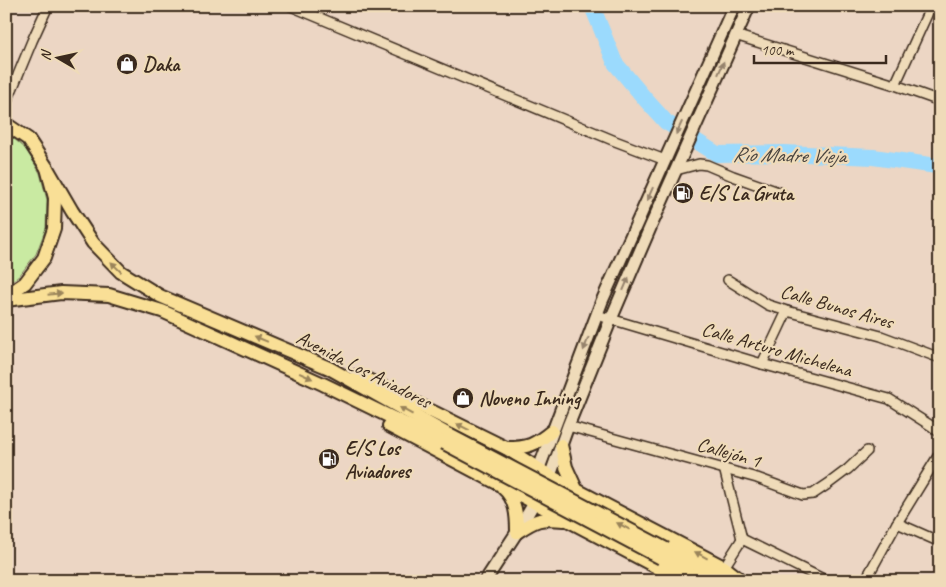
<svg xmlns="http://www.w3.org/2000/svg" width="946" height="587" viewBox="0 0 946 587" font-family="Caveat,sans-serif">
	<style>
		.green { fill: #c9eaa2; stroke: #828a60 }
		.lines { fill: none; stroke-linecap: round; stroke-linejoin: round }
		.river { stroke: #9bdafd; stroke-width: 16 }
		.street-casing { stroke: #3b2a1e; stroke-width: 12 }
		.secondary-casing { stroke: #3b2a1e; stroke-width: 15 }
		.primary-casing { stroke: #3b2a1e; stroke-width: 16 }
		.street { stroke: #efdbb9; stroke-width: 9 }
		.secondary { stroke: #efdbb9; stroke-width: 11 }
		.primary { stroke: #f9df96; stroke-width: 12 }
		.primary-bridge-casing { stroke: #3b2a1e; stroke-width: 16; stroke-linecap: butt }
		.primary-bridge { stroke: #f9df96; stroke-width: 12 }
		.oneway { fill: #95826c }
		.oneway2 { fill: #9a845a }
		.labels { text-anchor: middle; stroke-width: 4.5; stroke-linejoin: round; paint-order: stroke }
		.poi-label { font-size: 20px; font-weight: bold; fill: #3b2a1e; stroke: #efdbb9; text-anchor: start }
		.street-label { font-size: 20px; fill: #3b2a1e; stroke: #efdbb9 }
		.water-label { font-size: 21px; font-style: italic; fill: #49443f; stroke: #efdbb9 }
	</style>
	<rect width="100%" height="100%" fill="#ecd6c4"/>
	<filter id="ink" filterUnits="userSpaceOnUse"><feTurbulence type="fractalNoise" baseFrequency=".02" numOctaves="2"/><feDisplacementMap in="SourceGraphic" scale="10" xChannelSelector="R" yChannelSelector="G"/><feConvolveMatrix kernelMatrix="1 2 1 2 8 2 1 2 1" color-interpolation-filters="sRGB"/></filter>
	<g filter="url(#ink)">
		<!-- green -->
		<polygon class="green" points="6,132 26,149 40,173 47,200 46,228 36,254 19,276 6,285"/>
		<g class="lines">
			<!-- river -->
			<polyline class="river" points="592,6 615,63 646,100 666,122 717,154 784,153 873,157 937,166 940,169"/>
			<!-- street casing -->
			<g class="street-casing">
				<g id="street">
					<polyline points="291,6 615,141 665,160"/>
					<polyline points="735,35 895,85 940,101"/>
					<polyline points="895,85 931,6"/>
					<polyline points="6,104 32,41 48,6"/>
					<polyline points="676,170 699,164 707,165 733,176 781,193"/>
					<polyline points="728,280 768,305 787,311 881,336 940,358"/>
					<polyline points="597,315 762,364 889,399 933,427 940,433"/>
					<polyline points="762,364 787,311"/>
					<polyline points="568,426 757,478 803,495 813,494 828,484 848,469 867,451"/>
					<polyline points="724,468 742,539 827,581"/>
					<polyline points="897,523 940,542"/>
					<polyline points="721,572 742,539"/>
					<polyline points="865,581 897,523 940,453"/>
				</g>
			</g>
			<!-- secondary casing -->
			<g class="secondary-casing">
				<g id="secondary">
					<polyline points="536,476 602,301 734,6"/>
					<polyline points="485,581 517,532 550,476 568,426 611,319 650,228 749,6"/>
				</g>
			</g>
			<!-- primary casing -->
			<g class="primary-casing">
				<g id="primary">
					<polyline points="6,124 28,139 47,168 55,198 54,229 44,258 25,283 6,296"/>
					<polyline points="47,168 72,211 93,243 121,272 160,296 329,368 449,435"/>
					<polyline points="6,300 61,293 109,295 162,311 323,384 444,443"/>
					<polyline points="356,376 366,379 506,448 550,476 724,567 742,581"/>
					<polyline points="389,426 683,581"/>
					<polyline points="561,445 566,467 576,489"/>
					<path d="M506 448C528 448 535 445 552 431"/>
					<path d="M503 488C516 499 517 516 517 532"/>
					<path d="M517 532C537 519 539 518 564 520"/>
					<polyline points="666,549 727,581"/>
					<polyline points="661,558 703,581"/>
				</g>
			</g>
			<!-- street -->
			<use href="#street" class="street"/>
			<!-- secondary -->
			<use href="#secondary" class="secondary"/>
			<!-- primary -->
			<use href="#primary" class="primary"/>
			<!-- primary-bridge casing -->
			<g class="primary-bridge-casing">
				<g id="primary-bridge">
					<polyline points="449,435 666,549"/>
					<polyline points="444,443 661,558"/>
				</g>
			</g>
			<!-- primary-bridge -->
			<use href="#primary-bridge" class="primary-bridge"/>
		</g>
		<!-- one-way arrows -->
		<defs><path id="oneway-solid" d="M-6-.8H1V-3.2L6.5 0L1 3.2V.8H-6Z" transform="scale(1.25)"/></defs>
		<g class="oneway">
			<use href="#oneway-solid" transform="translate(721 68) rotate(-67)"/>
			<use href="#oneway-solid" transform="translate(679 128) rotate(115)"/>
			<use href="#oneway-solid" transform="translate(650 194) rotate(114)"/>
			<use href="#oneway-solid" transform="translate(626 284) rotate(-67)"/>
			<use href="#oneway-solid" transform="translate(586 344) rotate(111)"/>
		</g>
		<g class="oneway2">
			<use href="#oneway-solid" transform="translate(116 267) rotate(-135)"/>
			<use href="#oneway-solid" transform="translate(55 294) rotate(-6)"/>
			<use href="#oneway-solid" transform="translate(261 339) rotate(-157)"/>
			<use href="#oneway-solid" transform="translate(306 376) rotate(24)"/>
			<use href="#oneway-solid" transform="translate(406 411) rotate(-151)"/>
			<use href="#oneway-solid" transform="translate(463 427) rotate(-154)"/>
			<use href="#oneway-solid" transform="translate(623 526) rotate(-152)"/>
			<use href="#oneway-solid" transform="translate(701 555) rotate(-152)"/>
		</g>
	</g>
	<!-- icons -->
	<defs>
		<g id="shop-disc" transform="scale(1.125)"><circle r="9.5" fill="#3b2a1e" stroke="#efdbb9"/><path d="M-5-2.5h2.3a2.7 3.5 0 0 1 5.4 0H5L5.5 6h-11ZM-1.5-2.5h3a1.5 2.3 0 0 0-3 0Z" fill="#fff"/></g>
		<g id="fuel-disc" transform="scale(1.125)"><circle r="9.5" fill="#3b2a1e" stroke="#efdbb9"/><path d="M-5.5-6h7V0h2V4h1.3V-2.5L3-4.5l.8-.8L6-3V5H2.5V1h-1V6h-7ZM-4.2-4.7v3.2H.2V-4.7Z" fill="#fff"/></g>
	</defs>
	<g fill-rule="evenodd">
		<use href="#shop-disc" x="127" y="64"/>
		<use href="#fuel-disc" x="683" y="193"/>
		<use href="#shop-disc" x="463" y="398"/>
		<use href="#fuel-disc" x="329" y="459"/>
	</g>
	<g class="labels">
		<!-- poi labels -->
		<g class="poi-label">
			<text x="143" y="71">Daka</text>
			<text x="699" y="200">E/S La Gruta</text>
			<text x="479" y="405">Noveno Inning</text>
			<text x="345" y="455">E/S Los<tspan x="345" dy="23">Aviadores</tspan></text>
		</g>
		<!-- street labels -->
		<g class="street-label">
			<text transform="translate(837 306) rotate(16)" y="7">Calle Bunos Aires</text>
			<text transform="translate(777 349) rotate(16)" y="7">Calle Arturo Michelena</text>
			<text transform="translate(364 369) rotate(27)" y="7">Avenida Los Aviadores</text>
			<text transform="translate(729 452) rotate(16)" y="7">Callejón 1</text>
		</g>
		<!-- water labels -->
		<g class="water-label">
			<text transform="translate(789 155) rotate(1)" y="7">Río Madre Vieja</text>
		</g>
	</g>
	<!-- margin -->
	<rect width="946" height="587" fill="none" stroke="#efdbb9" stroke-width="25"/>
	<rect x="12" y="12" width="921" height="562" fill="none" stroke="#3b2a1e" stroke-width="2" filter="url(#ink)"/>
	<!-- north arrow -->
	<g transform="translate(58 58) rotate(279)" stroke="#efdbb9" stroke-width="4" paint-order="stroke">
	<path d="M0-4L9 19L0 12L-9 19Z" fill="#3b2a1e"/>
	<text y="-8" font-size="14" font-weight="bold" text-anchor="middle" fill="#3b2a1e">N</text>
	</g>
	<!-- scale -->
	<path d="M754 55v8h132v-8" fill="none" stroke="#3b2a1e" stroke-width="2.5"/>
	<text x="761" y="55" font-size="15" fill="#3b2a1e" stroke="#efdbb9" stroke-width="4" paint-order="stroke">100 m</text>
</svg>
